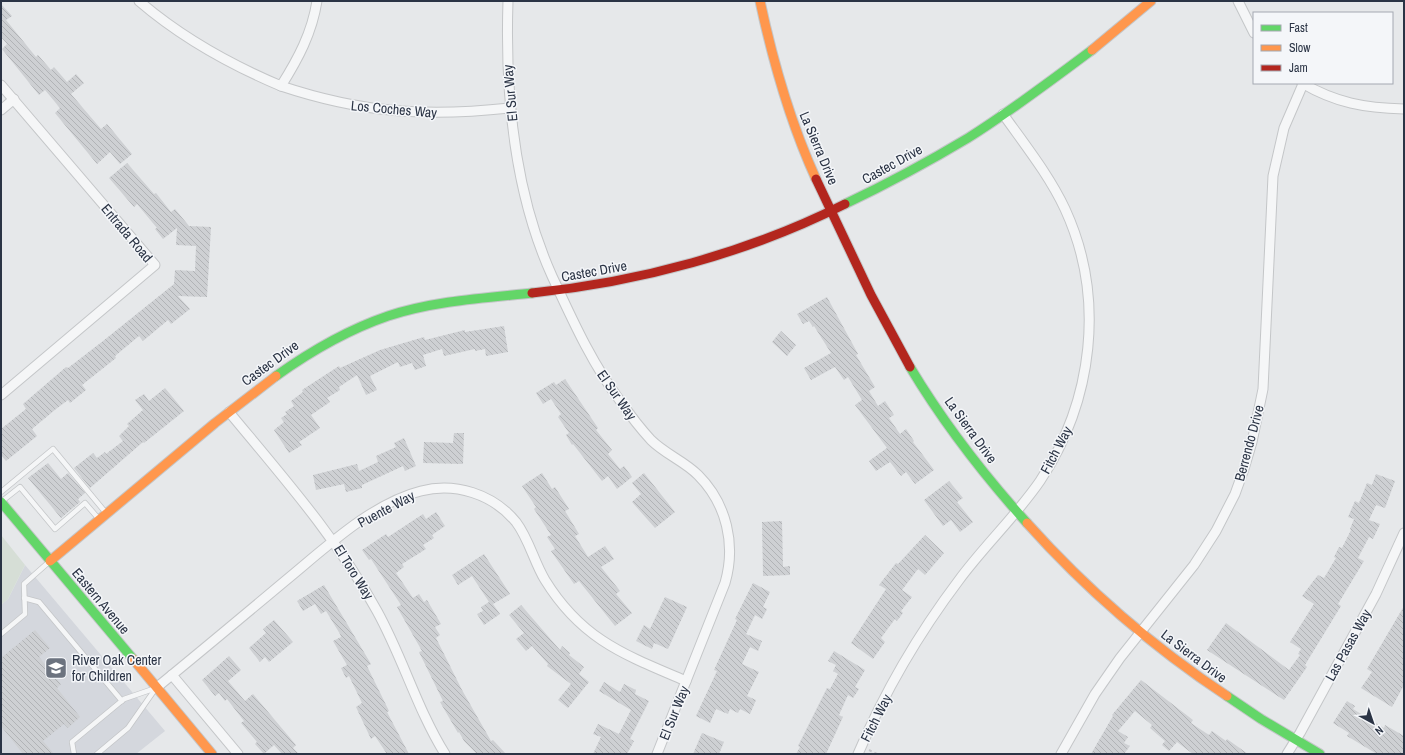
<svg xmlns="http://www.w3.org/2000/svg" width="1405" height="755" viewBox="0 0 1405 755" font-family="'Archivo Narrow',sans-serif">
	<style>
		.built { fill: #d4d7dd }
		.green { fill: #d6ded6 }
		.building { fill: url(#building-back-hatch) }
		.lines { fill: none; stroke-linecap: round; stroke-linejoin: round }
		.lane-casing { stroke: #c4c6c8; stroke-width: 6 }
		.street-casing { stroke: #c4c6c8; stroke-width: 11 }
		.fast-casing { stroke: #c4c6c8; stroke-width: 11 }
		.slow-casing { stroke: #c4c6c8; stroke-width: 11 }
		.jam-casing { stroke: #c4c6c8; stroke-width: 11 }
		.path { stroke: #c5c6ca; stroke-width: 2; stroke-dasharray: 3 3; stroke-linecap: butt }
		.lane { stroke: #f5f6f7; stroke-width: 4.5 }
		.street { stroke: #f5f6f7; stroke-width: 9 }
		.fast { stroke: #63d668; stroke-width: 9 }
		.slow { stroke: #ff974d; stroke-width: 9 }
		.jam { stroke: #b3261e; stroke-width: 9 }
		.labels { text-anchor: middle; stroke-width: 3; stroke-linejoin: round; paint-order: stroke }
		.street-label { font-size: 14px; fill: #2b3445; stroke: #f4f6f9 }
		.poi-label { font-size: 14px; fill: #2b3445; stroke: #f4f6f9; text-anchor: start }
	</style>
	<defs>
		<pattern id="building-back-hatch" width="6" height="6" patternUnits="userSpaceOnUse"><rect width="6" height="6" fill="#ced0d3"/><path d="M-1 5l2 2M0 0l6 6M5-1l2 2" fill="none" stroke="#b1b3b6"/></pattern>
	</defs>
	<rect width="100%" height="100%" fill="#e6e8ea"/>
	<!-- built -->
	<polygon class="built" points="25,565 165,731 136,754 1,754 1,605 8,599"/>
	<!-- green -->
	<polygon class="green" points="1,535 25,565 8,599 1,605"/>
	<!-- building -->
	<g class="building">
		<polygon points="1,4 12,16 6,20 36,57 38,55 51,70 54,67 67,82 76,74 84,83 71,94 101,129 107,124 132,154 120,164 110,152 97,164 55,113 60,108 45,90 39,95 2,49 7,44 1,37"/>
		<polygon points="127,163 154,194 156,193 171,212 175,209 189,226 211,227 207,297 178,296 190,309 171,324 168,320 143,341 139,336 115,356 116,358 82,385 86,390 70,403 68,400 56,409 32,429 37,436 6,461 1,455 1,429 26,409 23,404 66,367 68,368 103,341 174,284 175,270 195,271 196,246 176,245 177,228 163,239 155,229 157,228 137,204 134,207 109,178"/>
		<polygon points="827,297 858,354 856,355 875,387 869,391 878,406 885,401 894,415 889,418 900,434 906,429 914,441 913,442 934,470 915,484 906,472 901,476 890,462 876,471 869,461 887,448 855,405 862,400 848,377 844,380 835,367 811,380 804,368 831,353 814,326 813,327 809,321 803,324 797,314"/>
		<polygon points="504,326 508,352 486,356 485,349 475,351 475,349 444,356 442,349 423,355 426,366 415,370 412,363 400,367 398,362 370,376 377,390 366,395 357,375 339,387 340,390 327,398 330,402 311,415 320,428 299,442 302,445 289,453 274,430 284,422 281,418 287,414 285,412 294,406 291,401 303,392 302,390 339,366 340,368 380,350 424,337 425,340 465,330 465,332"/>
		<polygon points="781,331 796,345 787,356 772,342"/>
		<polygon points="565,379 598,428 596,430 612,450 608,454 620,469 624,466 632,477 617,489 608,476 602,481 573,444 572,445 566,435 569,433 558,417 561,414 551,399 543,404 536,393 554,382 556,385"/>
		<polygon points="165,388 184,411 144,443 143,442 90,488 74,468 93,453 97,458 105,452 106,454 123,441 119,436 129,426 127,424 143,410 135,400 144,394 149,401"/>
		<polygon points="454,433 464,433 463,464 423,463 424,442 453,443"/>
		<polygon points="404,438 416,466 405,471 403,466 362,485 362,488 346,492 344,484 316,490 313,475 357,464 359,471 378,462 376,456 396,447 394,443"/>
		<polygon points="48,463 61,479 68,473 85,493 78,499 80,502 61,518 28,478"/>
		<polygon points="542,473 552,489 555,487 569,509 565,511 579,534 575,536 588,557 605,546 614,559 601,567 620,591 616,594 632,613 615,626 579,581 574,584 551,551 555,549 547,537 551,535 534,509 536,507 522,486"/>
		<polygon points="644,473 675,512 655,528 632,502 641,494 632,483"/>
		<polygon points="1376,474 1395,481 1385,508 1376,505 1369,520 1380,524 1373,539 1369,537 1358,558 1364,561 1338,604 1341,606 1305,665 1307,667 1284,700 1207,650 1226,623 1289,670 1300,655 1298,654 1301,649 1290,642 1314,604 1302,596 1318,575 1324,578 1336,558 1334,557 1339,547 1342,548 1351,530 1350,529 1354,519 1348,517 1355,501 1359,503 1367,483 1372,485"/>
		<polygon points="949,481 963,498 957,502 973,522 960,532 951,520 943,526 924,500"/>
		<polygon points="436,512 445,526 432,535 434,538 423,545 426,549 402,564 404,567 396,573 413,598 419,594 424,602 427,600 441,624 435,627 440,635 436,638 462,690 491,741 493,740 506,754 477,754 464,741 459,732 458,733 440,702 443,701 419,652 422,651 397,607 401,605 371,559 369,560 362,550 386,534 388,537 423,514 426,519"/>
		<polygon points="782,521 783,567 790,566 790,575 763,576 762,522"/>
		<polygon points="925,535 944,553 925,575 918,569 902,590 912,597 901,611 903,613 897,621 895,619 881,638 885,642 873,659 851,643 886,589 879,585 896,563 898,564"/>
		<polygon points="484,554 510,594 493,604 500,614 484,625 477,614 483,611 481,607 489,602 472,576 458,585 452,575"/>
		<polygon points="753,583 770,592 763,607 767,609 762,619 755,615 746,634 762,641 758,651 750,647 742,664 759,672 747,696 756,700 750,714 740,709 738,713 730,709 728,714 716,709 710,723 696,716 717,671 714,670 737,620 735,619"/>
		<polygon points="324,585 371,664 367,666 389,711 387,712 409,754 387,754 375,736 371,739 356,707 362,703 349,676 346,678 341,668 347,665 333,641 341,637 340,634 326,611 321,614 315,604 303,611 297,601"/>
		<polygon points="665,597 687,607 668,649 654,643 652,649 636,641 644,625 650,629"/>
		<polygon points="521,605 560,650 562,646 570,653 569,655 584,667 579,674 589,682 568,708 558,700 571,684 547,666 548,664 532,646 526,651 516,639 524,633 509,615"/>
		<polygon points="1404,606 1404,685 1392,707 1361,688 1372,672 1367,669"/>
		<polygon points="274,620 293,642 269,662 265,657 260,662 249,648 266,633 263,629"/>
		<polygon points="35,630 50,648 39,657 61,684 57,688 80,717 68,728 64,724 43,741 54,754 23,754 1,726 1,658"/>
		<polygon points="834,651 865,670 855,687 859,689 853,698 848,695 839,715 843,717 826,754 796,754 800,747 798,746 827,688 830,689 838,674 833,671 836,665 828,661"/>
		<polygon points="229,656 241,670 228,681 245,701 253,694 296,745 293,748 299,754 282,754 274,745 264,754 255,744 257,742 241,723 244,721 227,699 225,701 219,693 215,696 202,680"/>
		<polygon points="1141,680 1193,720 1191,723 1209,735 1212,731 1226,741 1227,739 1248,754 1193,754 1177,742 1169,751 1162,745 1165,741 1150,728 1152,725 1135,711 1118,731 1128,737 1124,743 1130,746 1124,754 1091,754 1113,716 1112,715"/>
		<polygon points="604,682 620,692 624,684 636,690 635,694 649,701 630,739 634,741 627,754 593,754 601,737 593,734 598,724 619,734 631,710 599,691"/>
		<polygon points="1347,701 1355,706 1353,709 1384,728 1385,725 1404,736 1404,754 1377,754 1347,736 1349,733 1333,723"/>
		<polygon points="702,733 724,742 719,754 693,754"/>
	</g>
	<g class="lines">
		<!-- lane casing -->
		<g class="lane-casing">
			<g id="lane">
				<polyline points="1,492 53,449 106,513"/>
				<polyline points="1,502 20,487 55,529 85,503 98,518"/>
				<polyline points="24,598 39,602 122,701"/>
				<polyline points="1,634 25,614 24,584 50,561"/>
				<polyline points="74,754 72,742 124,699 156,688"/>
				<polyline points="97,754 128,728 156,688"/>
			</g>
		</g>
		<!-- street casing -->
		<g class="street-casing">
			<g id="street">
				<path d="M139 1C182 38 229 64 281 86 298 59 312 33 317 1"/>
				<path d="M508 1C505 92 514 192 552 276 572 319 592 364 621 402 630 415 640 428 651 440 665 454 684 461 698 475 727 504 736 545 725 583L657 754"/>
				<polyline points="1238,1 1254,33"/>
				<path d="M1302 83C1336 103 1365 108 1404 109"/>
				<polyline points="1,85 155,265 1,395"/>
				<path d="M281 86C362 113 426 117 510 108"/>
				<polyline points="1,110 14,99"/>
				<path d="M229 412C282 476 337 538 377 611 403 658 417 709 445 754"/>
				<polyline points="172,675 238,754"/>
				<path d="M156 688C199 653 242 617 285 581 323 550 372 503 421 491 455 482 493 494 516 522 529 539 534 562 545 580 582 640 625 655 686 681"/>
				<path d="M858 754C884 693 919 633 959 580 984 546 1016 516 1040 481 1093 401 1106 298 1065 209 1049 175 1025 145 1003 114"/>
				<polyline points="1061,754 1095,694 1120,658 1194,565 1216,531 1235,494 1244,469 1252,442 1263,389 1273,176 1284,128 1303,84"/>
				<polyline points="1287,754 1300,733 1376,594 1404,533"/>
			</g>
		</g>
		<!-- fast casing -->
		<g class="fast-casing">
			<g id="fast">
				<path d="M845 204C887 184 928 162 968 138 1011 111 1052 80 1092 50"/>
				<path d="M910 367C943 422 983 474 1027 523"/>
				<path d="M276 376C311 351 347 330 388 316 434 301 484 298 532 293"/>
				<polyline points="1,502 133,659"/>
				<polyline points="1227,696 1261,719 1320,754"/>
			</g>
		</g>
		<!-- slow casing -->
		<g class="slow-casing">
			<g id="slow">
				<path d="M760 1C773 62 790 122 816 179"/>
				<polyline points="1092,50 1151,1"/>
				<path d="M1027 523C1086 589 1153 647 1227 696"/>
				<polyline points="50,561 215,423 276,376"/>
				<polyline points="133,659 212,754"/>
			</g>
		</g>
		<!-- jam casing -->
		<g class="jam-casing">
			<g id="jam">
				<polyline points="816,179 871,295 910,367"/>
				<path d="M532 293C639 282 748 253 845 204"/>
			</g>
		</g>
		<!-- path -->
		<polyline class="path" points="869,750 877,754"/>
		<!-- lane -->
		<use href="#lane" class="lane"/>
		<!-- street -->
		<use href="#street" class="street"/>
		<!-- fast -->
		<use href="#fast" class="fast"/>
		<!-- slow -->
		<use href="#slow" class="slow"/>
		<!-- jam -->
		<use href="#jam" class="jam"/>
	</g>
	<!-- icons -->
	<defs>
		<g id="school-square" transform="scale(1.15)"><rect x="-9" y="-9" width="18" height="18" rx="4" fill="#6c737f" stroke="#f4f6f9"/><path d="M0-5L7-2L0 1L-7-2ZM-4 1L0 2.5L4 1V4Q0 6-4 4Z" fill="#fff"/></g>
	</defs>
	<g fill-rule="evenodd">
		<use href="#school-square" x="56" y="668"/>
	</g>
	<g class="labels">
		<!-- street labels -->
		<g class="street-label">
			<text transform="translate(510 93) rotate(-95)" y="5">El Sur Way</text>
			<text transform="translate(394 109) rotate(5)" y="5">Los Coches Way</text>
			<text transform="translate(819 148) rotate(67)" y="5">La Sierra Drive</text>
			<text transform="translate(892 164) rotate(-29)" y="5">Castec Drive</text>
			<text transform="translate(127 233) rotate(50)" y="5">Entrada Road</text>
			<text transform="translate(594 271) rotate(-10)" y="5">Castec Drive</text>
			<text transform="translate(270 363) rotate(-36)" y="5">Castec Drive</text>
			<text transform="translate(617 395) rotate(55)" y="5">El Sur Way</text>
			<text transform="translate(971 430) rotate(54)" y="5">La Sierra Drive</text>
			<text transform="translate(1249 443) rotate(-75)" y="5">Berrendo Drive</text>
			<text transform="translate(1056 450) rotate(-62)" y="5">Fitch Way</text>
			<text transform="translate(386 509) rotate(-28)" y="5">Puente Way</text>
			<text transform="translate(354 572) rotate(58)" y="5">El Toro Way</text>
			<text transform="translate(101 601) rotate(50)" y="5">Eastern Avenue</text>
			<text transform="translate(1348 645) rotate(-61)" y="5">Las Pasas Way</text>
			<text transform="translate(1194 656) rotate(37)" y="5">La Sierra Drive</text>
			<text transform="translate(674 713) rotate(-68)" y="5">El Sur Way</text>
			<text transform="translate(876 718) rotate(-63)" y="5">Fitch Way</text>
		</g>
		<!-- poi labels -->
		<g class="poi-label">
			<text x="72" y="665">River Oak Center<tspan x="72" dy="16">for Children</tspan></text>
		</g>
	</g>
	<!-- border -->
	<rect width="1405" height="755" fill="none" stroke="#2b3445" stroke-width="4"/>
	<!-- legend -->
	<rect x="1253" y="12" width="140" height="72" fill="#f4f6f9" stroke="#a4a8b1"/>
	<rect x="1261" y="25" width="20" height="6" fill="#63d668" stroke="#a4a8b1"/>
	<text x="1289" y="32" font-size="12" fill="#2b3445">Fast</text>
	<rect x="1261" y="45" width="20" height="6" fill="#ff974d" stroke="#a4a8b1"/>
	<text x="1289" y="52" font-size="12" fill="#2b3445">Slow</text>
	<rect x="1261" y="65" width="20" height="6" fill="#b3261e" stroke="#a4a8b1"/>
	<text x="1289" y="72" font-size="12" fill="#2b3445">Jam</text>
	<!-- north arrow -->
	<g transform="translate(1373 723) rotate(140)" stroke="#f4f6f9" stroke-width="3" paint-order="stroke">
	<path d="M0-3L7 15L0 10L-7 15Z" fill="#2b3445"/>
	<text y="-6" font-size="11" font-weight="bold" text-anchor="middle" fill="#2b3445">N</text>
	</g>
</svg>
